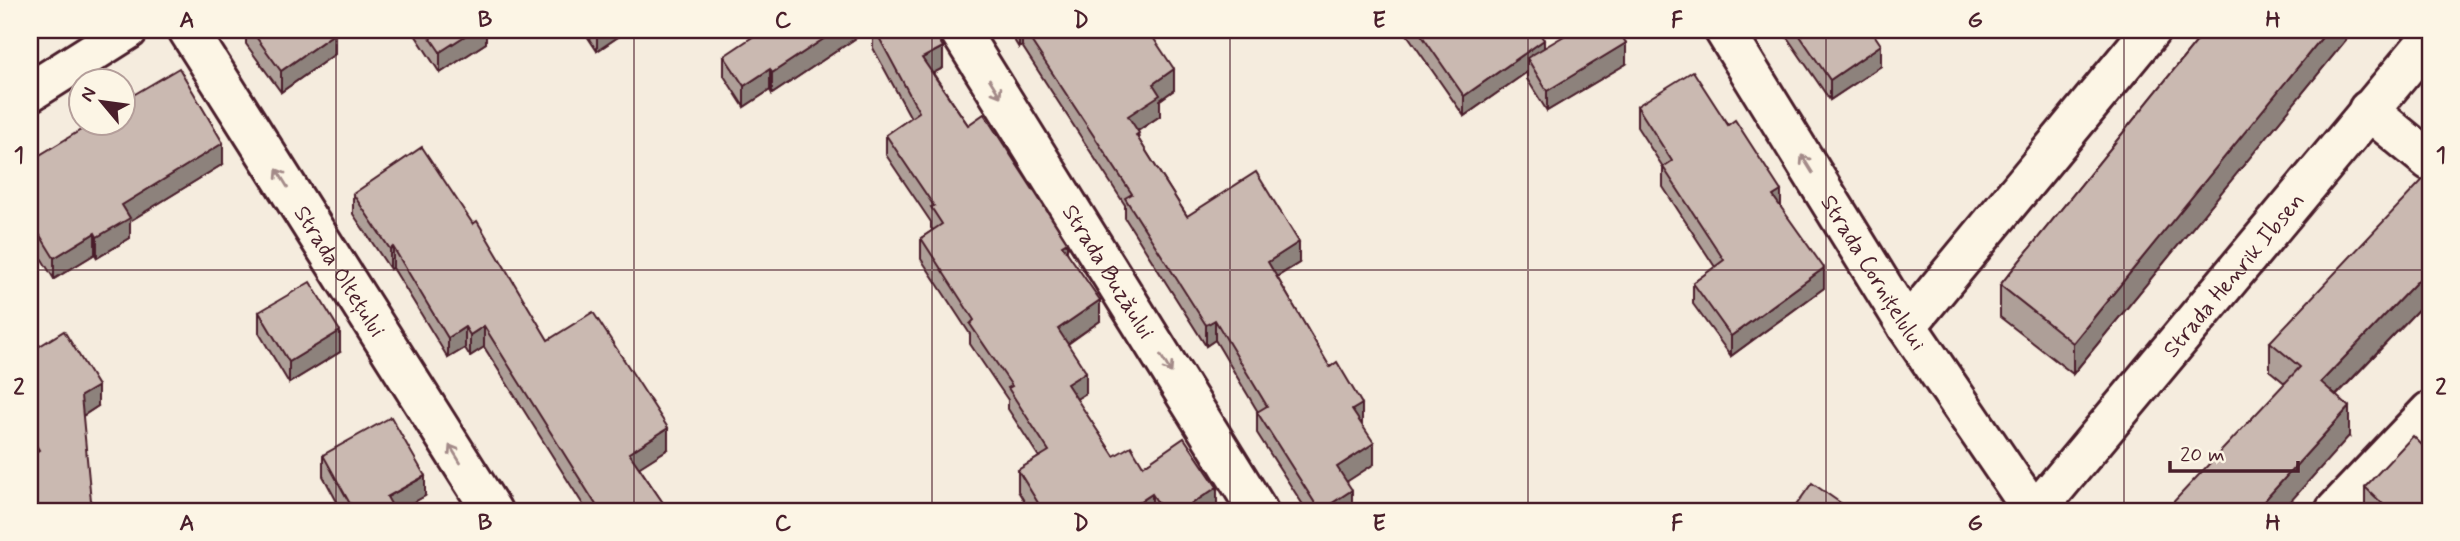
<svg xmlns="http://www.w3.org/2000/svg" width="2460" height="541" viewBox="0 0 2460 541" font-family="Mynerve,sans-serif">
	<style>
		.lines { fill: none; stroke-linecap: round; stroke-linejoin: round }
		.street-casing { stroke: #4a1f2b; stroke-width: 44 }
		.street { stroke: #fcf5e5; stroke-width: 38 }
		.wall { fill: #ae9f98; stroke: #4a1f2b; stroke-width: 2 }
		.shaded-wall { fill: #8d827c; stroke: #4a1f2b; stroke-width: 2 }
		.building { fill: #cab9b1; stroke: #4a1f2b; stroke-width: 2 }
		.oneway { stroke: #a38a88 }
		.grid { fill: none; stroke: #4a1f2b; stroke-width: 2; stroke-opacity: 0.55 }
		.labels { text-anchor: middle; stroke-width: 6; stroke-linejoin: round; paint-order: stroke }
		.street-label { font-size: 23px; fill: #4a1f2b; stroke: #fcf5e5 }
		.neatline { fill: none; stroke: #4a1f2b; stroke-width: 2.5 }
		.grid-label { font-size: 23px; text-anchor: middle; font-weight: bold; fill: #4a1f2b }
	</style>
	<rect width="100%" height="100%" fill="#f5ecde"/>
	<filter id="ink" filterUnits="userSpaceOnUse"><feTurbulence type="fractalNoise" baseFrequency=".0143" numOctaves="2"/><feDisplacementMap in="SourceGraphic" scale="14" xChannelSelector="R" yChannelSelector="G"/><feConvolveMatrix kernelMatrix="1 2 1 2 8 2 1 2 1" color-interpolation-filters="sRGB"/></filter>
	<g filter="url(#ink)">
		<g class="lines">
			<!-- street casing -->
			<g class="street-casing">
				<g id="street">
					<path id="s1" d="M188 30 492 511"/>
					<path id="s2" d="M959 30 1258 511"/>
					<path id="s3" d="M1724 30 1907 326 2033 511"/>
					<polyline points="30,92 128,30"/>
					<polyline points="2368,110 2430,161"/>
					<polyline points="1907,326 2151,30"/>
					<path id="s4" d="M2036 511 2430 38"/>
					<polyline points="2335,511 2430,411"/>
				</g>
			</g>
			<!-- street -->
			<use href="#street" class="street"/>
		</g>
		<!-- wall -->
		<g class="wall">
			<polygon points="246,30 332,30 335,54 281,92 246,44"/>
			<polygon points="412,30 486,30 486,43 440,73"/>
			<polygon points="583,30 627,30 627,31 597,51"/>
			<polygon points="856,30 856,38 772,94 770,90 744,107 724,76 724,56"/>
			<polygon points="873,30 933,30 943,68 933,73 968,125 1067,252 1100,321 1068,344 1086,393 1076,399 1114,456 1143,466 1217,507 1211,511 1030,511 1018,491 1018,470 1039,457 1008,409 1008,400 970,344 970,334 921,259 921,238 933,230 931,228 931,222 886,155 886,135 911,118 873,48"/>
			<polygon points="1008,30 1148,30 1174,90 1160,100 1160,116 1138,131 1139,140 1187,216 1299,263 1277,277 1362,424 1362,425 1374,464 1347,481 1352,510 1350,511 1307,511 1257,433 1257,412 1258,412 1215,340 1206,346 1125,218 1125,205 1022,46 1019,48"/>
			<polygon points="1404,30 1537,30 1544,48 1626,64 1547,111 1527,79 1527,72 1464,116"/>
			<polygon points="1782,30 1871,30 1881,66 1830,100"/>
			<polygon points="2206,30 2354,30 2073,374 2000,317 2000,285"/>
			<polygon points="130,97 223,164 130,221 130,238 97,258 95,254 54,279 30,240 30,161 130,102"/>
			<polygon points="1637,106 1781,208 1824,288 1731,356 1693,304 1693,283 1715,267 1663,187 1663,167 1637,127"/>
			<polygon points="353,194 548,340 668,449 639,467 668,511 587,511 484,347 470,356 465,348 448,358 393,268 390,269 353,214"/>
			<polygon points="2430,297 2336,396 2349,436 2270,371 2270,342"/>
			<polygon points="259,312 340,352 289,383 259,333"/>
			<polygon points="30,352 98,406 83,416 30,511"/>
			<polygon points="323,455 425,496 398,511 342,511 323,476"/>
			<polygon points="2365,487 2430,511 2365,511"/>
		</g>
		<!-- shaded-wall -->
		<g class="shaded-wall">
			<polygon points="474,30 486,30 486,43 440,73 440,52"/>
			<polygon points="598,30 627,30 627,31 597,51 597,31"/>
			<polygon points="837,30 856,30 856,38 772,94 772,73"/>
			<polygon points="1019,30 1022,30 1022,46 1019,48"/>
			<polygon points="2328,30 2354,30 2073,374 2073,343"/>
			<polygon points="335,33 335,54 281,92 281,71"/>
			<polygon points="1544,40 1544,60 1527,58 1527,72 1464,116 1464,96"/>
			<polygon points="1626,43 1626,64 1547,111 1547,91"/>
			<polygon points="1881,45 1881,66 1830,100 1830,80"/>
			<polygon points="943,47 943,68 922,79 922,58"/>
			<polygon points="770,69 770,90 744,107 744,86"/>
			<polygon points="1174,69 1174,90 1160,100 1160,116 1128,137 1128,116 1153,84"/>
			<polygon points="223,143 223,164 130,221 130,238 97,258 97,237 122,205"/>
			<polygon points="1781,191 1781,212 1773,196"/>
			<polygon points="95,233 95,254 54,279 54,258"/>
			<polygon points="1067,242 1067,263 1062,245"/>
			<polygon points="1299,242 1299,263 1268,282 1268,262"/>
			<polygon points="393,247 393,268 390,269 390,249"/>
			<polygon points="1824,268 1824,288 1731,356 1731,336"/>
			<polygon points="2430,268 2430,297 2321,411 2321,382"/>
			<polygon points="1100,300 1100,321 1058,350 1058,329"/>
			<polygon points="1215,320 1215,340 1206,346 1206,325"/>
			<polygon points="484,326 484,347 470,356 470,335"/>
			<polygon points="465,327 465,348 448,358 448,338"/>
			<polygon points="340,331 340,352 289,383 289,362"/>
			<polygon points="1086,372 1086,393 1067,405 1067,384"/>
			<polygon points="98,386 98,406 81,417 81,396"/>
			<polygon points="1362,404 1362,424 1352,431 1352,410"/>
			<polygon points="2349,407 2349,436 2282,511 2255,511"/>
			<polygon points="668,428 668,449 629,474 629,453"/>
			<polygon points="1374,443 1374,464 1337,488 1337,467"/>
			<polygon points="425,476 425,496 398,511 387,511 387,497"/>
			<polygon points="1217,487 1217,507 1211,511 1181,511"/>
			<polygon points="1352,490 1352,510 1350,511 1320,511"/>
			<polygon points="1152,494 1152,511 1126,511"/>
		</g>
		<!-- building -->
		<g class="building">
			<polygon points="251,30 332,30 335,33 281,71"/>
			<polygon points="425,30 474,30 440,52"/>
			<polygon points="763,30 837,30 772,73 770,69 744,86 724,56"/>
			<polygon points="875,30 933,30 943,47 922,58 968,125 984,114 1067,242 1062,245 1100,300 1058,329 1086,372 1067,384 1114,456 1131,446 1143,466 1184,438 1217,487 1181,511 1163,511 1152,494 1126,511 1043,511 1018,470 1049,451 1008,388 1012,386 970,324 974,320 921,238 942,224 931,207 934,206 886,135 919,112"/>
			<polygon points="1024,30 1148,30 1174,69 1153,84 1160,95 1128,116 1139,133 1136,135 1187,216 1256,172 1299,242 1268,262 1330,367 1337,362 1362,404 1352,410 1374,443 1337,467 1352,490 1320,511 1257,412 1267,406 1215,320 1206,325 1125,198 1132,194"/>
			<polygon points="1418,30 1537,30 1544,40 1464,96"/>
			<polygon points="1574,30 1618,30 1626,43 1547,91 1527,58"/>
			<polygon points="1796,30 1871,30 1881,45 1830,80"/>
			<polygon points="2206,30 2328,30 2073,343 2000,285"/>
			<polygon points="179,68 223,143 122,205 130,218 97,237 95,233 54,258 30,219 30,161 94,122 122,122 122,106 132,100 130,97"/>
			<polygon points="1693,71 1728,125 1735,120 1781,191 1773,196 1824,268 1731,336 1693,283 1724,260 1663,167 1672,161 1637,106"/>
			<polygon points="422,147 473,224 477,221 548,340 593,312 668,428 629,453 668,510 667,511 593,511 598,508 484,326 470,335 465,327 448,338 393,247 390,249 353,194"/>
			<polygon points="2430,172 2430,268 2321,382 2349,407 2255,511 2165,511 2300,367 2270,342"/>
			<polygon points="310,282 340,331 289,362 259,312"/>
			<polygon points="64,331 98,386 81,396 92,511 30,511 30,456 39,450 30,436 30,352"/>
			<polygon points="391,417 425,476 387,497 395,511 354,511 323,455"/>
			<polygon points="2413,436 2430,453 2430,511 2390,511 2365,487"/>
			<polygon points="1812,483 1852,511 1792,511"/>
		</g>
		<!-- one-way arrows -->
		<defs><path id="oneway-shaft" d="M-6 0H5M1.5-3L5.5 0L1.5 3" fill="none" stroke-width="1.6" stroke-linecap="round" stroke-linejoin="round" transform="scale(1.75)"/></defs>
		<g class="oneway">
			<use href="#oneway-shaft" transform="translate(995 88) rotate(58)"/>
			<use href="#oneway-shaft" transform="translate(1807 164) rotate(-122)"/>
			<use href="#oneway-shaft" transform="translate(282 178) rotate(-122)"/>
			<use href="#oneway-shaft" transform="translate(1166 364) rotate(58)"/>
			<use href="#oneway-shaft" transform="translate(455 454) rotate(-122)"/>
		</g>
	</g>
	<!-- grid -->
	<path class="grid" d="M336 30V511M634 30V511M932 30V511M1230 30V511M1528 30V511M1826 30V511M2124 30V511M30 270H2430"/>
	<g class="labels">
		<!-- street labels -->
		<g class="street-label">
			<text dy="8" stroke="none"><textPath href="#s1" startOffset="285">Strada Oltețului</textPath></text>
			<text dy="8" stroke="none"><textPath href="#s2" startOffset="284">Strada Buzăului</textPath></text>
			<text dy="8" stroke="none"><textPath href="#s3" startOffset="285">Strada Cornițelului</textPath></text>
			<text dy="8" stroke="none"><textPath href="#s4" startOffset="308">Strada Henrik Ibsen</textPath></text>
		</g>
	</g>
	<!-- margin -->
	<rect width="2460" height="541" fill="none" stroke="#fcf5e5" stroke-width="77"/>
	<!-- north arrow -->
	<g transform="translate(102 102) rotate(299)"><circle r="33" fill="#fcf5e5" stroke="#b59f9b" stroke-width="2"/>
	<path d="M0-5L12 26L0 18L-12 26Z" fill="#4a1f2b"/>
	<text y="-10" font-size="19" font-weight="bold" text-anchor="middle" fill="#4a1f2b">N</text>
	</g>
	<!-- scale -->
	<path d="M2170 461v10h128v-10" fill="none" stroke="#4a1f2b" stroke-width="3.5"/>
	<text x="2180" y="461" font-size="21" fill="#4a1f2b" stroke="#fcf5e5" stroke-width="5" paint-order="stroke">20 m</text>
	<rect x="38" y="38" width="2384" height="465" class="neatline"/>
	<g class="grid-label">
		<text x="187" y="27">A</text>
		<text x="485" y="27">B</text>
		<text x="783" y="27">C</text>
		<text x="1081" y="27">D</text>
		<text x="1379" y="27">E</text>
		<text x="1677" y="27">F</text>
		<text x="1975" y="27">G</text>
		<text x="2273" y="27">H</text>
		<text x="19" y="162">1</text>
		<text x="2441" y="162">1</text>
		<text x="19" y="394">2</text>
		<text x="2441" y="394">2</text>
		<text x="187" y="530">A</text>
		<text x="485" y="530">B</text>
		<text x="783" y="530">C</text>
		<text x="1081" y="530">D</text>
		<text x="1379" y="530">E</text>
		<text x="1677" y="530">F</text>
		<text x="1975" y="530">G</text>
		<text x="2273" y="530">H</text>
	</g>
</svg>
